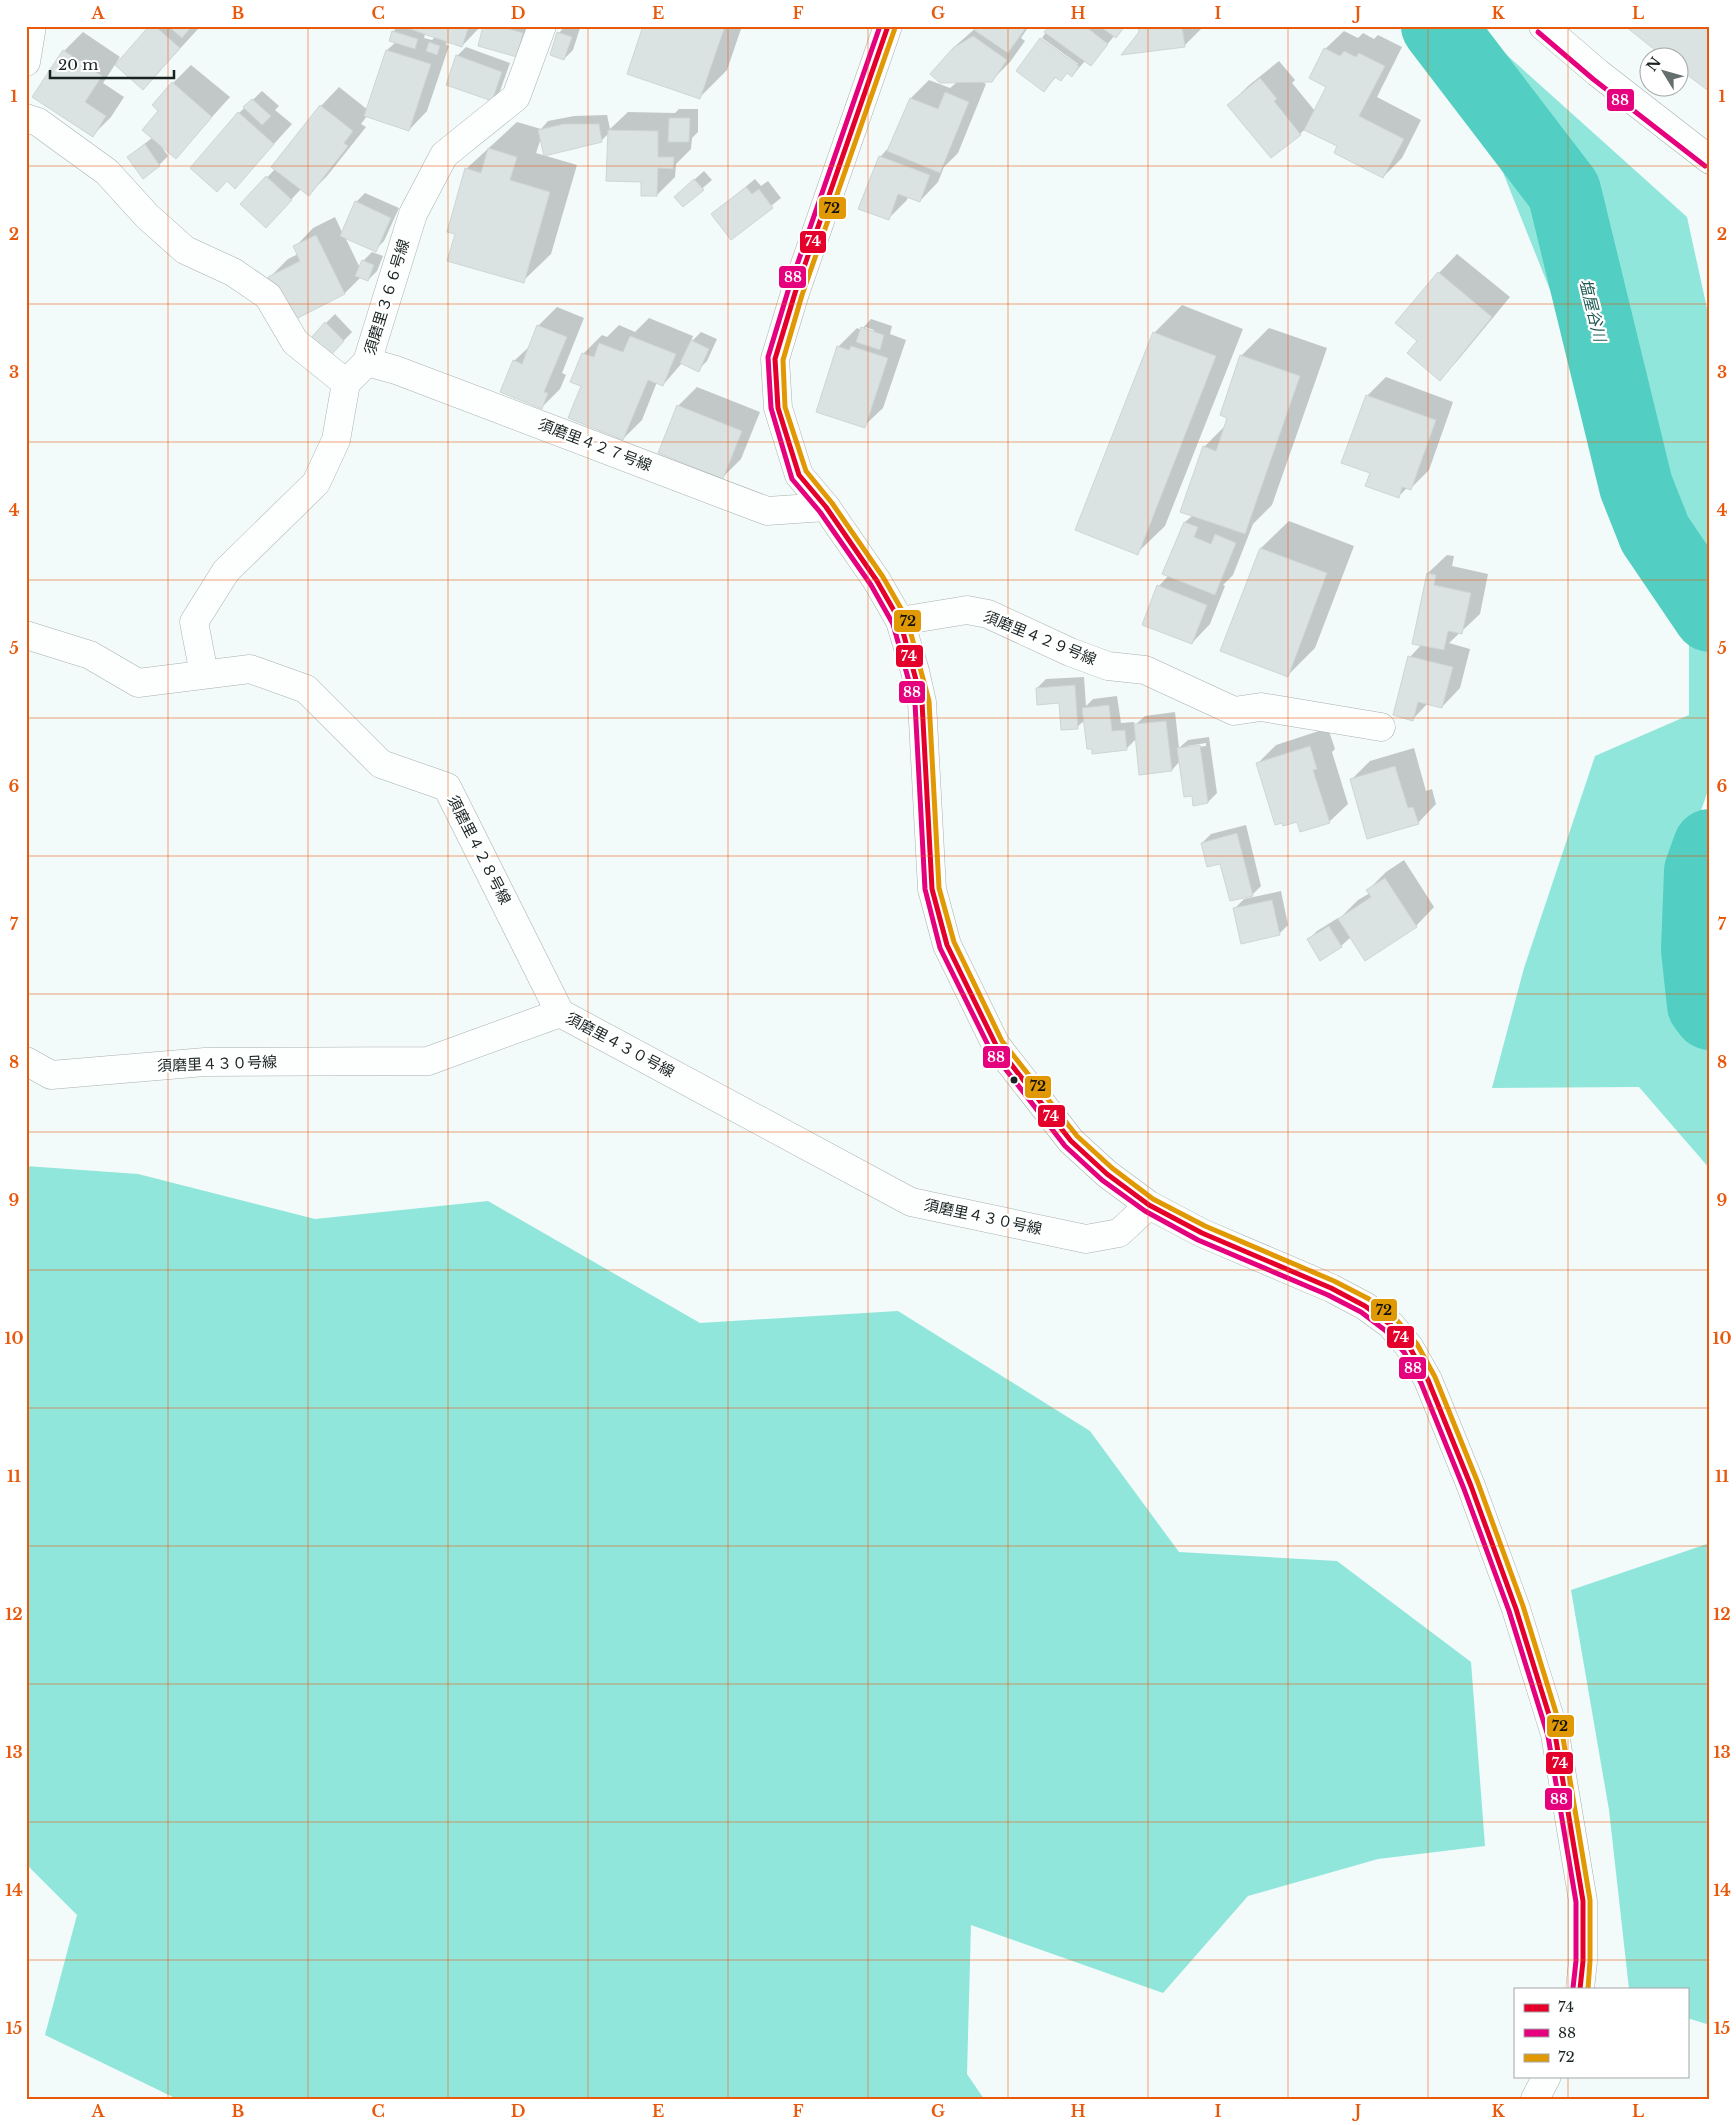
<svg xmlns="http://www.w3.org/2000/svg" width="1736" height="2125" viewBox="0 0 1736 2125" font-family="'Libre Baskerville','Noto Sans JP',serif">
	<style>
		.forest { fill: #91e6dc }
		.shadow { fill: #0003; fill-rule: evenodd }
		.lines { fill: none; stroke-linecap: round; stroke-linejoin: round }
		.river { stroke: #53cec2; stroke-width: 74 }
		.building { fill: #dae3e1; stroke: #cdd6d4 }
		.minor-casing { stroke: #a8b1af; stroke-width: 29 }
		.minor { stroke: #fdfefe; stroke-width: 28 }
		.bus-1-casing { stroke: #fff; stroke-width: 9 }
		.bus-2-casing { stroke: #fff; stroke-width: 9 }
		.bus-3-casing { stroke: #fff; stroke-width: 9 }
		.bus-1 { stroke: #e4002b; stroke-width: 5 }
		.bus-2 { stroke: #e5007d; stroke-width: 5 }
		.bus-3 { stroke: #e19903; stroke-width: 5 }
		.grid { fill: none; stroke: #e8590c; stroke-width: 1; stroke-opacity: 0.55 }
		.bus-dot { fill: #192322; stroke: #fff; stroke-width: 2 }
		.labels { text-anchor: middle; stroke-width: 4.5; stroke-linejoin: round; paint-order: stroke }
		.street-label { font-size: 15px; fill: #192322; stroke: #fff }
		.water-label { font-size: 16px; font-style: italic; fill: #1e5952; stroke: #fff }
		.line-badge { stroke: #fff; stroke-width: 2 }
		.badge-label { font-size: 14px; text-anchor: middle; font-weight: bold; fill: #fff }
		.pale-badge-label { font-size: 14px; text-anchor: middle; font-weight: bold; fill: #111 }
		.neatline { fill: none; stroke: #e8590c; stroke-width: 2 }
		.grid-label { font-size: 16px; text-anchor: middle; font-weight: bold; fill: #e8590c }
	</style>
	<rect width="100%" height="100%" fill="#f2fbf9"/>
	<!-- forest -->
	<g class="forest">
		<polygon points="1478,29 1687,217 1710,322 1710,785 1697,822 1680,938 1710,964 1710,1169 1639,1087 1492,1088 1524,968 1595,756 1689,715 1689,625 1562,320 1500,165"/>
		<polygon points="26,1166 138,1174 315,1219 488,1201 700,1323 898,1311 1090,1431 1179,1552 1337,1561 1471,1662 1485,1846 1378,1859 1248,1896 1163,1993 971,1925 967,2074 984,2099 177,2099 45,2035 77,1915 26,1864"/>
		<polygon points="1710,1543 1710,2025 1687,2018 1687,1989 1629,1989 1609,1810 1571,1590"/>
	</g>
	<!-- shadow -->
	<g class="shadow">
		<polygon points="151,26 194,26 198,29 143,89"/>
		<path d="M398 26H481L462 46 447 41 446 45 449 46 427 111 409 130 367 116 361 124 366 127 327 176 309 194 301 189 275 217 242 204 275 169 273 167 321 106 339 87 368 110 387 50 396 42 393 32ZM425 34 435 37 432 40 424 38Z"/>
		<polygon points="485,26 531,26 517,55"/>
		<polygon points="565,26 580,28 573,50 564,59 559,33"/>
		<polygon points="645,26 742,26 727,70 700,97"/>
		<polygon points="978,26 1029,26 1021,38 1025,41 1010,62 991,81 980,81 986,84 958,153 944,167 938,182 920,201 908,196 907,200 888,219 880,157 891,145 911,98 929,80 950,88 957,82 953,48"/>
		<polygon points="1050,26 1126,26 1116,36 1115,35 1090,65 1085,61 1072,76 1068,72 1057,76 1044,90 1017,71 1076,65 1078,64 1042,38"/>
		<polygon points="1140,26 1203,26 1203,27 1184,46 1140,32"/>
		<polygon points="1344,31 1358,38 1363,33 1374,39 1378,35 1402,47 1377,97 1421,120 1402,158 1383,177 1339,146 1305,129 1300,134 1229,105 1248,86 1279,61 1295,80 1292,83 1315,111 1328,86 1325,49"/>
		<polygon points="83,32 120,57 103,83 124,97 111,117 92,136 33,97 64,51"/>
		<polygon points="466,47 510,63 500,91 491,100 457,56"/>
		<polygon points="191,65 230,97 176,157 161,146 168,156 159,165 128,157 153,137 160,111 173,83"/>
		<polygon points="262,91 279,106 275,110 292,124 235,187 228,180 239,113"/>
		<polygon points="679,109 698,109 698,132 692,138 691,149 676,164 675,177 657,195 609,133 602,140 545,154 541,138 536,153 577,165 551,254 523,281 456,233 466,169 517,122 541,129 548,121 574,116 607,115 610,129 628,112 675,113"/>
		<polygon points="704,171 712,180 683,205 675,197"/>
		<polygon points="755,179 761,186 768,181 781,198 731,238 713,214"/>
		<polygon points="365,193 399,208 384,241 375,250 345,237 360,268 363,261 372,252 383,256 377,271 368,280 361,277 345,293 270,277 288,259 298,254 295,247 313,228 335,217 342,232 356,202"/>
		<polygon points="1457,254 1510,297 1458,360 1440,379 1439,273"/>
		<polygon points="1182,305 1243,329 1165,526 1137,553 1076,529 1155,332"/>
		<polygon points="557,307 584,318 562,373 566,375 560,389 542,407 514,361 531,345 538,326"/>
		<polygon points="335,314 352,332 329,356 311,338"/>
		<polygon points="649,318 693,336 691,342 701,332 717,339 707,361 698,370 682,363 663,385 657,382 642,420 623,439 583,386 583,354 602,335 607,337 619,325 635,332"/>
		<path d="M871 319 892 326 890 334 906 340 883 408 864 426 838 347 857 328 861 330ZM865 327 874 330 873 332 865 330Z"/>
		<polygon points="1269,328 1327,348 1272,505 1253,524 1233,575 1223,585 1225,586 1210,624 1192,643 1159,586 1169,575 1164,573 1185,522 1193,515 1204,447 1226,425 1241,356"/>
		<polygon points="1386,377 1453,402 1429,470 1410,489 1407,488 1399,496 1371,473 1367,396"/>
		<polygon points="697,387 760,412 741,459 723,477 678,406"/>
		<polygon points="1289,521 1354,546 1315,648 1288,675 1222,651 1261,548"/>
		<polygon points="1447,555 1454,556 1452,566 1488,574 1480,614 1449,643 1470,649 1460,688 1442,707 1428,703 1413,719 1410,657 1422,644 1428,573"/>
		<path d="M1084 677 1086 706 1093 699 1117 696 1121 723 1134 722V726L1145 716 1175 712 1179 748 1188 740 1209 737 1217 793 1208 802 1193 795 1180 761 1172 770 1137 738 1127 748 1094 752 1085 720 1077 727 1060 702 1037 688 1046 679ZM1206 743V746L1187 748V746Z"/>
		<polygon points="1328,728 1335,749 1332,752 1348,804 1329,822 1298,820 1258,763 1276,745"/>
		<polygon points="1414,748 1426,791 1432,789 1436,804 1418,823 1351,780 1370,761"/>
		<polygon points="1246,825 1261,886 1252,895 1202,843 1211,834"/>
		<polygon points="1404,860 1434,907 1416,926 1351,937 1341,946 1308,940 1317,931 1338,918 1339,919 1358,900 1370,893 1368,890 1386,872"/>
		<polygon points="1281,891 1288,925 1279,934 1235,908 1244,899"/>
	</g>
	<g class="lines">
		<!-- river -->
		<g class="river">
			<polyline points="1438,26 1564,191 1636,486 1655,534 1710,615"/>
			<polyline points="1710,846 1701,871 1698,950 1704,1005 1710,1013"/>
		</g>
	</g>
	<!-- building -->
	<g class="building">
		<polygon points="149,26 155,26 180,48 143,90 115,65"/>
		<polygon points="168,26 192,26 182,38"/>
		<polygon points="401,26 469,26 462,47"/>
		<polygon points="483,26 499,26 523,33 517,57 478,46"/>
		<polygon points="643,26 725,26 700,99 627,74"/>
		<polygon points="976,26 1027,26 1008,53 974,30"/>
		<polygon points="1049,26 1085,26 1108,44 1091,66 1044,32"/>
		<polygon points="1099,26 1125,26 1116,38"/>
		<polygon points="1138,26 1182,26 1185,47 1121,55 1139,32"/>
		<polygon points="1625,26 1705,26 1710,30 1710,92 1678,68 1678,58 1665,58"/>
		<polygon points="392,31 418,39 415,49 389,41"/>
		<polygon points="557,32 572,37 564,60 550,55"/>
		<polygon points="973,36 1007,60 992,82 940,83 930,74 953,48"/>
		<polygon points="1040,38 1079,66 1072,77 1067,73 1061,81 1055,77 1044,92 1016,71"/>
		<polygon points="429,42 440,46 437,55 426,51"/>
		<polygon points="1324,48 1340,56 1344,51 1356,57 1359,53 1385,66 1359,116 1404,139 1383,178 1334,153 1337,146 1304,130 1326,87 1309,78"/>
		<polygon points="63,50 102,76 85,102 106,116 93,137 32,97"/>
		<polygon points="386,50 431,64 409,131 364,116"/>
		<polygon points="456,55 502,72 492,101 446,85"/>
		<polygon points="1260,78 1277,99 1274,101 1301,135 1271,158 1227,105"/>
		<polygon points="172,82 212,117 176,159 142,130 158,111 152,105"/>
		<polygon points="945,92 969,102 940,173 887,151 910,98 938,109"/>
		<polygon points="252,99 271,116 262,125 243,107"/>
		<polygon points="320,105 353,131 344,143 348,146 309,196 271,167"/>
		<polygon points="238,112 274,144 235,189 227,181 217,192 190,168"/>
		<polygon points="669,118 690,118 689,142 668,142"/>
		<polygon points="564,124 599,124 602,142 544,156 538,130"/>
		<polygon points="608,130 658,131 658,157 674,157 673,169 658,168 657,196 641,196 641,182 606,181"/>
		<polygon points="145,144 160,166 143,179 127,157"/>
		<polygon points="488,148 517,157 510,180 550,192 524,283 447,261 455,234 447,232 465,168 481,173"/>
		<polygon points="879,156 930,175 920,202 898,194 889,220 858,209"/>
		<polygon points="266,176 292,200 266,228 240,204"/>
		<polygon points="694,179 704,190 683,207 674,197"/>
		<polygon points="746,187 752,194 759,189 773,208 731,240 711,214"/>
		<polygon points="355,201 391,218 376,252 340,236"/>
		<polygon points="316,235 345,294 290,322 268,277 300,261 293,246"/>
		<polygon points="362,260 374,265 368,281 355,276"/>
		<polygon points="1438,272 1492,317 1440,381 1407,353 1417,341 1395,323"/>
		<polygon points="325,322 344,341 329,357 310,339"/>
		<polygon points="537,325 567,337 544,392 548,393 542,409 500,392 513,360 522,364"/>
		<polygon points="861,327 884,335 880,350 856,342"/>
		<polygon points="1153,332 1216,356 1138,555 1075,530"/>
		<polygon points="630,336 676,354 663,386 648,380 623,440 568,418 581,386 570,382 582,353 594,357 599,343 623,352"/>
		<polygon points="691,340 709,349 699,372 680,363"/>
		<polygon points="837,346 849,350 851,346 888,358 865,428 816,412"/>
		<polygon points="1240,355 1300,376 1245,534 1180,512 1203,446 1216,451 1227,418 1220,415"/>
		<polygon points="1366,395 1436,420 1411,490 1402,487 1399,498 1365,486 1370,473 1341,463"/>
		<polygon points="677,405 742,431 723,479 658,453"/>
		<polygon points="1184,522 1198,527 1194,537 1211,544 1215,534 1236,543 1215,595 1162,574"/>
		<polygon points="1260,548 1327,573 1288,677 1220,651"/>
		<polygon points="1427,573 1436,575 1434,585 1471,593 1462,634 1448,631 1444,650 1412,644"/>
		<polygon points="1157,585 1207,605 1192,644 1142,625"/>
		<polygon points="1408,656 1453,667 1442,708 1418,702 1413,721 1393,715"/>
		<polygon points="1075,685 1078,729 1061,730 1059,703 1037,705 1036,688"/>
		<polygon points="1109,705 1112,731 1125,730 1127,750 1092,754 1092,749 1087,749 1082,708"/>
		<polygon points="1166,721 1172,771 1139,775 1134,724"/>
		<polygon points="1200,745 1208,803 1193,806 1192,796 1184,797 1177,748"/>
		<polygon points="1310,746 1317,769 1313,770 1330,823 1300,832 1297,822 1283,826 1282,823 1275,825 1256,763"/>
		<polygon points="1395,766 1408,808 1413,807 1419,824 1367,839 1350,779"/>
		<polygon points="1237,833 1253,896 1230,901 1220,864 1207,867 1201,843"/>
		<polygon points="1385,878 1417,927 1365,961 1338,919 1371,897 1366,890"/>
		<polygon points="1272,900 1280,935 1241,944 1233,908"/>
		<polygon points="1329,926 1342,947 1320,961 1307,939"/>
	</g>
	<g class="lines">
		<!-- minor casing -->
		<g class="minor-casing">
			<g id="minor">
				<polyline points="888,26 795,293 775,359 778,408 799,475 826,507 877,581 900,621 915,671 922,702 932,889 947,945 996,1045 1071,1141 1107,1174 1149,1205 1202,1233 1331,1288 1365,1306 1391,1325 1410,1348 1428,1380 1471,1486 1516,1609 1555,1734 1583,1901 1583,1961 1580,1989"/>
				<polyline points="1543,26 1598,73 1710,160"/>
				<polyline points="26,62 32,26"/>
				<polyline points="26,118 38,122 107,172 147,216 185,250 233,272 268,296 295,342 346,383"/>
				<polyline points="367,362 396,370 767,511 826,507"/>
				<polyline points="900,621 967,610 988,614 1070,652 1108,666 1145,670 1234,711 1261,707 1381,727"/>
				<polyline points="26,635 90,655 138,683 250,669 306,689 381,764 447,787 560,1013"/>
				<polyline points="204,674 194,622 226,571 316,483 336,440 346,383 367,362 413,214 444,155 516,97 542,26"/>
				<polyline points="26,1061 51,1075 205,1062 428,1061 560,1013 911,1202 1086,1239 1119,1233 1149,1205"/>
				<polyline points="1535,2099 1547,2076"/>
			</g>
		</g>
		<!-- minor -->
		<use href="#minor" class="minor"/>
		<!-- bus-1 casing -->
		<g class="bus-1-casing">
			<polyline id="bus-1" points="888,26 795,293 775,359 778,408 799,475 826,507 877,581 900,621 922,702 932,889 947,945 996,1045 1071,1141 1107,1174 1149,1205 1202,1233 1331,1288 1365,1306 1391,1325 1410,1348 1428,1380 1471,1486 1516,1609 1555,1734 1583,1901 1583,1961 1580,1989"/>
		</g>
		<!-- bus-2 casing -->
		<g class="bus-2-casing">
			<g id="bus-2">
				<polyline points="880,26 788,291 768,357 771,408 792,479 820,512 871,585 893,624 915,703 925,889 940,948 990,1049 1065,1146 1102,1180 1145,1211 1198,1240 1328,1295 1361,1312 1386,1331 1404,1352 1421,1383 1464,1489 1509,1611 1548,1736 1576,1902 1576,1961 1573,1988"/>
				<polyline points="1538,32 1593,79 1705,166"/>
			</g>
		</g>
		<!-- bus-3 casing -->
		<g class="bus-3-casing">
			<polyline id="bus-3" points="895,28 802,295 783,360 785,407 806,471 832,503 883,577 907,619 929,701 939,888 954,942 1002,1041 1077,1136 1112,1168 1153,1199 1205,1226 1334,1281 1369,1299 1396,1319 1417,1344 1435,1377 1478,1483 1523,1606 1562,1732 1590,1900 1590,1961 1588,1989"/>
		</g>
		<!-- bus-1 -->
		<use href="#bus-1" class="bus-1"/>
		<!-- bus-2 -->
		<use href="#bus-2" class="bus-2"/>
		<!-- bus-3 -->
		<use href="#bus-3" class="bus-3"/>
	</g>
	<!-- grid -->
	<path class="grid" d="M168 26V2099M308 26V2099M448 26V2099M588 26V2099M728 26V2099M868 26V2099M1008 26V2099M1148 26V2099M1288 26V2099M1428 26V2099M1568 26V1989M26 166H1710M26 304H1710M26 442H1710M26 580H1710M26 718H1710M26 856H1710M26 994H1710M26 1132H1710M26 1270H1710M26 1408H1710M26 1546H1710M26 1684H1710M26 1822H1710M26 1960H1710M1568 2076V2099"/>
	<!-- markers -->
	<circle class="bus-dot" cx="1014" cy="1080" r="4.5"/>
	<g class="labels">
		<!-- street labels -->
		<g class="street-label">
			<text transform="translate(387 297) rotate(-73)" y="5">須磨里３６６号線</text>
			<text transform="translate(595 445) rotate(21)" y="5">須磨里４２７号線</text>
			<text transform="translate(1040 638) rotate(22)" y="5">須磨里４２９号線</text>
			<text transform="translate(479 850) rotate(63)" y="5">須磨里４２８号線</text>
			<text transform="translate(620 1045) rotate(28)" y="5">須磨里４３０号線</text>
			<text transform="translate(217 1064) rotate(-2)" y="5">須磨里４３０号線</text>
			<text transform="translate(983 1217) rotate(12)" y="5">須磨里４３０号線</text>
		</g>
		<!-- water labels -->
		<g class="water-label">
			<text transform="translate(1593 310) rotate(76)" y="6">塩屋谷川</text>
		</g>
	</g>
	<g class="line-badge">
		<rect x="1606" y="88" width="29" height="24" rx="5" fill="#e5007d"/>
		<rect x="818" y="196" width="29" height="24" rx="5" fill="#e19903"/>
		<rect x="799" y="230" width="28" height="24" rx="5" fill="#e4002b"/>
		<rect x="778" y="265" width="29" height="24" rx="5" fill="#e5007d"/>
		<rect x="893" y="609" width="29" height="24" rx="5" fill="#e19903"/>
		<rect x="895" y="644" width="29" height="24" rx="5" fill="#e4002b"/>
		<rect x="898" y="680" width="28" height="24" rx="5" fill="#e5007d"/>
		<rect x="982" y="1045" width="29" height="24" rx="5" fill="#e5007d"/>
		<rect x="1024" y="1075" width="28" height="24" rx="5" fill="#e19903"/>
		<rect x="1037" y="1104" width="29" height="24" rx="5" fill="#e4002b"/>
		<rect x="1370" y="1298" width="28" height="24" rx="5" fill="#e19903"/>
		<rect x="1386" y="1325" width="29" height="24" rx="5" fill="#e4002b"/>
		<rect x="1398" y="1356" width="29" height="24" rx="5" fill="#e5007d"/>
		<rect x="1546" y="1714" width="29" height="24" rx="5" fill="#e19903"/>
		<rect x="1545" y="1751" width="29" height="24" rx="5" fill="#e4002b"/>
		<rect x="1544" y="1787" width="29" height="24" rx="5" fill="#e5007d"/>
	</g>
	<g class="badge-label">
		<text x="1620" y="105">88</text>
		<text x="813" y="246">74</text>
		<text x="793" y="282">88</text>
		<text x="909" y="661">74</text>
		<text x="912" y="697">88</text>
		<text x="996" y="1062">88</text>
		<text x="1051" y="1121">74</text>
		<text x="1401" y="1342">74</text>
		<text x="1413" y="1373">88</text>
		<text x="1560" y="1768">74</text>
		<text x="1559" y="1804">88</text>
	</g>
	<g class="pale-badge-label">
		<text x="832" y="213">72</text>
		<text x="908" y="626">72</text>
		<text x="1038" y="1091">72</text>
		<text x="1384" y="1315">72</text>
		<text x="1560" y="1731">72</text>
	</g>
	<!-- border -->
	<rect width="1736" height="2125" fill="none" stroke="#ffffff" stroke-width="55"/>
	<!-- legend -->
	<rect x="1514" y="1988" width="175" height="90" fill="#ffffff" stroke="#a3a7a7"/>
	<rect x="1524" y="2004" width="25" height="8" fill="#e4002b" stroke="#a3a7a7"/>
	<text x="1558" y="2012" font-size="15" fill="#192322">74</text>
	<rect x="1524" y="2029" width="25" height="8" fill="#e5007d" stroke="#a3a7a7"/>
	<text x="1558" y="2038" font-size="15" fill="#192322">88</text>
	<rect x="1524" y="2054" width="25" height="8" fill="#e19903" stroke="#a3a7a7"/>
	<text x="1558" y="2062" font-size="15" fill="#192322">72</text>
	<!-- north arrow -->
	<g transform="translate(1664 72) rotate(307)"><circle r="24" fill="#ffffff" stroke="#a3a7a7"/>
	<path d="M0-4L9 19L0 12L-9 19Z" fill="#656f6d"/>
	<text y="-8" font-size="14" font-weight="bold" text-anchor="middle" fill="#192322">N</text>
	</g>
	<!-- scale -->
	<path d="M50 70v8h124v-8" fill="none" stroke="#192322" stroke-width="2.5"/>
	<text x="58" y="70" font-size="15" fill="#192322" stroke="#ffffff" stroke-width="4" paint-order="stroke">20 m</text>
	<rect x="28" y="28" width="1680" height="2070" class="neatline"/>
	<g class="grid-label">
		<text x="98" y="19">A</text>
		<text x="238" y="19">B</text>
		<text x="378" y="19">C</text>
		<text x="518" y="19">D</text>
		<text x="658" y="19">E</text>
		<text x="798" y="19">F</text>
		<text x="938" y="19">G</text>
		<text x="1078" y="19">H</text>
		<text x="1218" y="19">I</text>
		<text x="1358" y="19">J</text>
		<text x="1498" y="19">K</text>
		<text x="1638" y="19">L</text>
		<text x="14" y="102">1</text>
		<text x="1722" y="102">1</text>
		<text x="14" y="240">2</text>
		<text x="1722" y="240">2</text>
		<text x="14" y="378">3</text>
		<text x="1722" y="378">3</text>
		<text x="14" y="516">4</text>
		<text x="1722" y="516">4</text>
		<text x="14" y="654">5</text>
		<text x="1722" y="654">5</text>
		<text x="14" y="792">6</text>
		<text x="1722" y="792">6</text>
		<text x="14" y="930">7</text>
		<text x="1722" y="930">7</text>
		<text x="14" y="1068">8</text>
		<text x="1722" y="1068">8</text>
		<text x="14" y="1206">9</text>
		<text x="1722" y="1206">9</text>
		<text x="14" y="1344">10</text>
		<text x="1722" y="1344">10</text>
		<text x="14" y="1482">11</text>
		<text x="1722" y="1482">11</text>
		<text x="14" y="1620">12</text>
		<text x="1722" y="1620">12</text>
		<text x="14" y="1758">13</text>
		<text x="1722" y="1758">13</text>
		<text x="14" y="1896">14</text>
		<text x="1722" y="1896">14</text>
		<text x="14" y="2034">15</text>
		<text x="1722" y="2034">15</text>
		<text x="98" y="2117">A</text>
		<text x="238" y="2117">B</text>
		<text x="378" y="2117">C</text>
		<text x="518" y="2117">D</text>
		<text x="658" y="2117">E</text>
		<text x="798" y="2117">F</text>
		<text x="938" y="2117">G</text>
		<text x="1078" y="2117">H</text>
		<text x="1218" y="2117">I</text>
		<text x="1358" y="2117">J</text>
		<text x="1498" y="2117">K</text>
		<text x="1638" y="2117">L</text>
	</g>
</svg>
